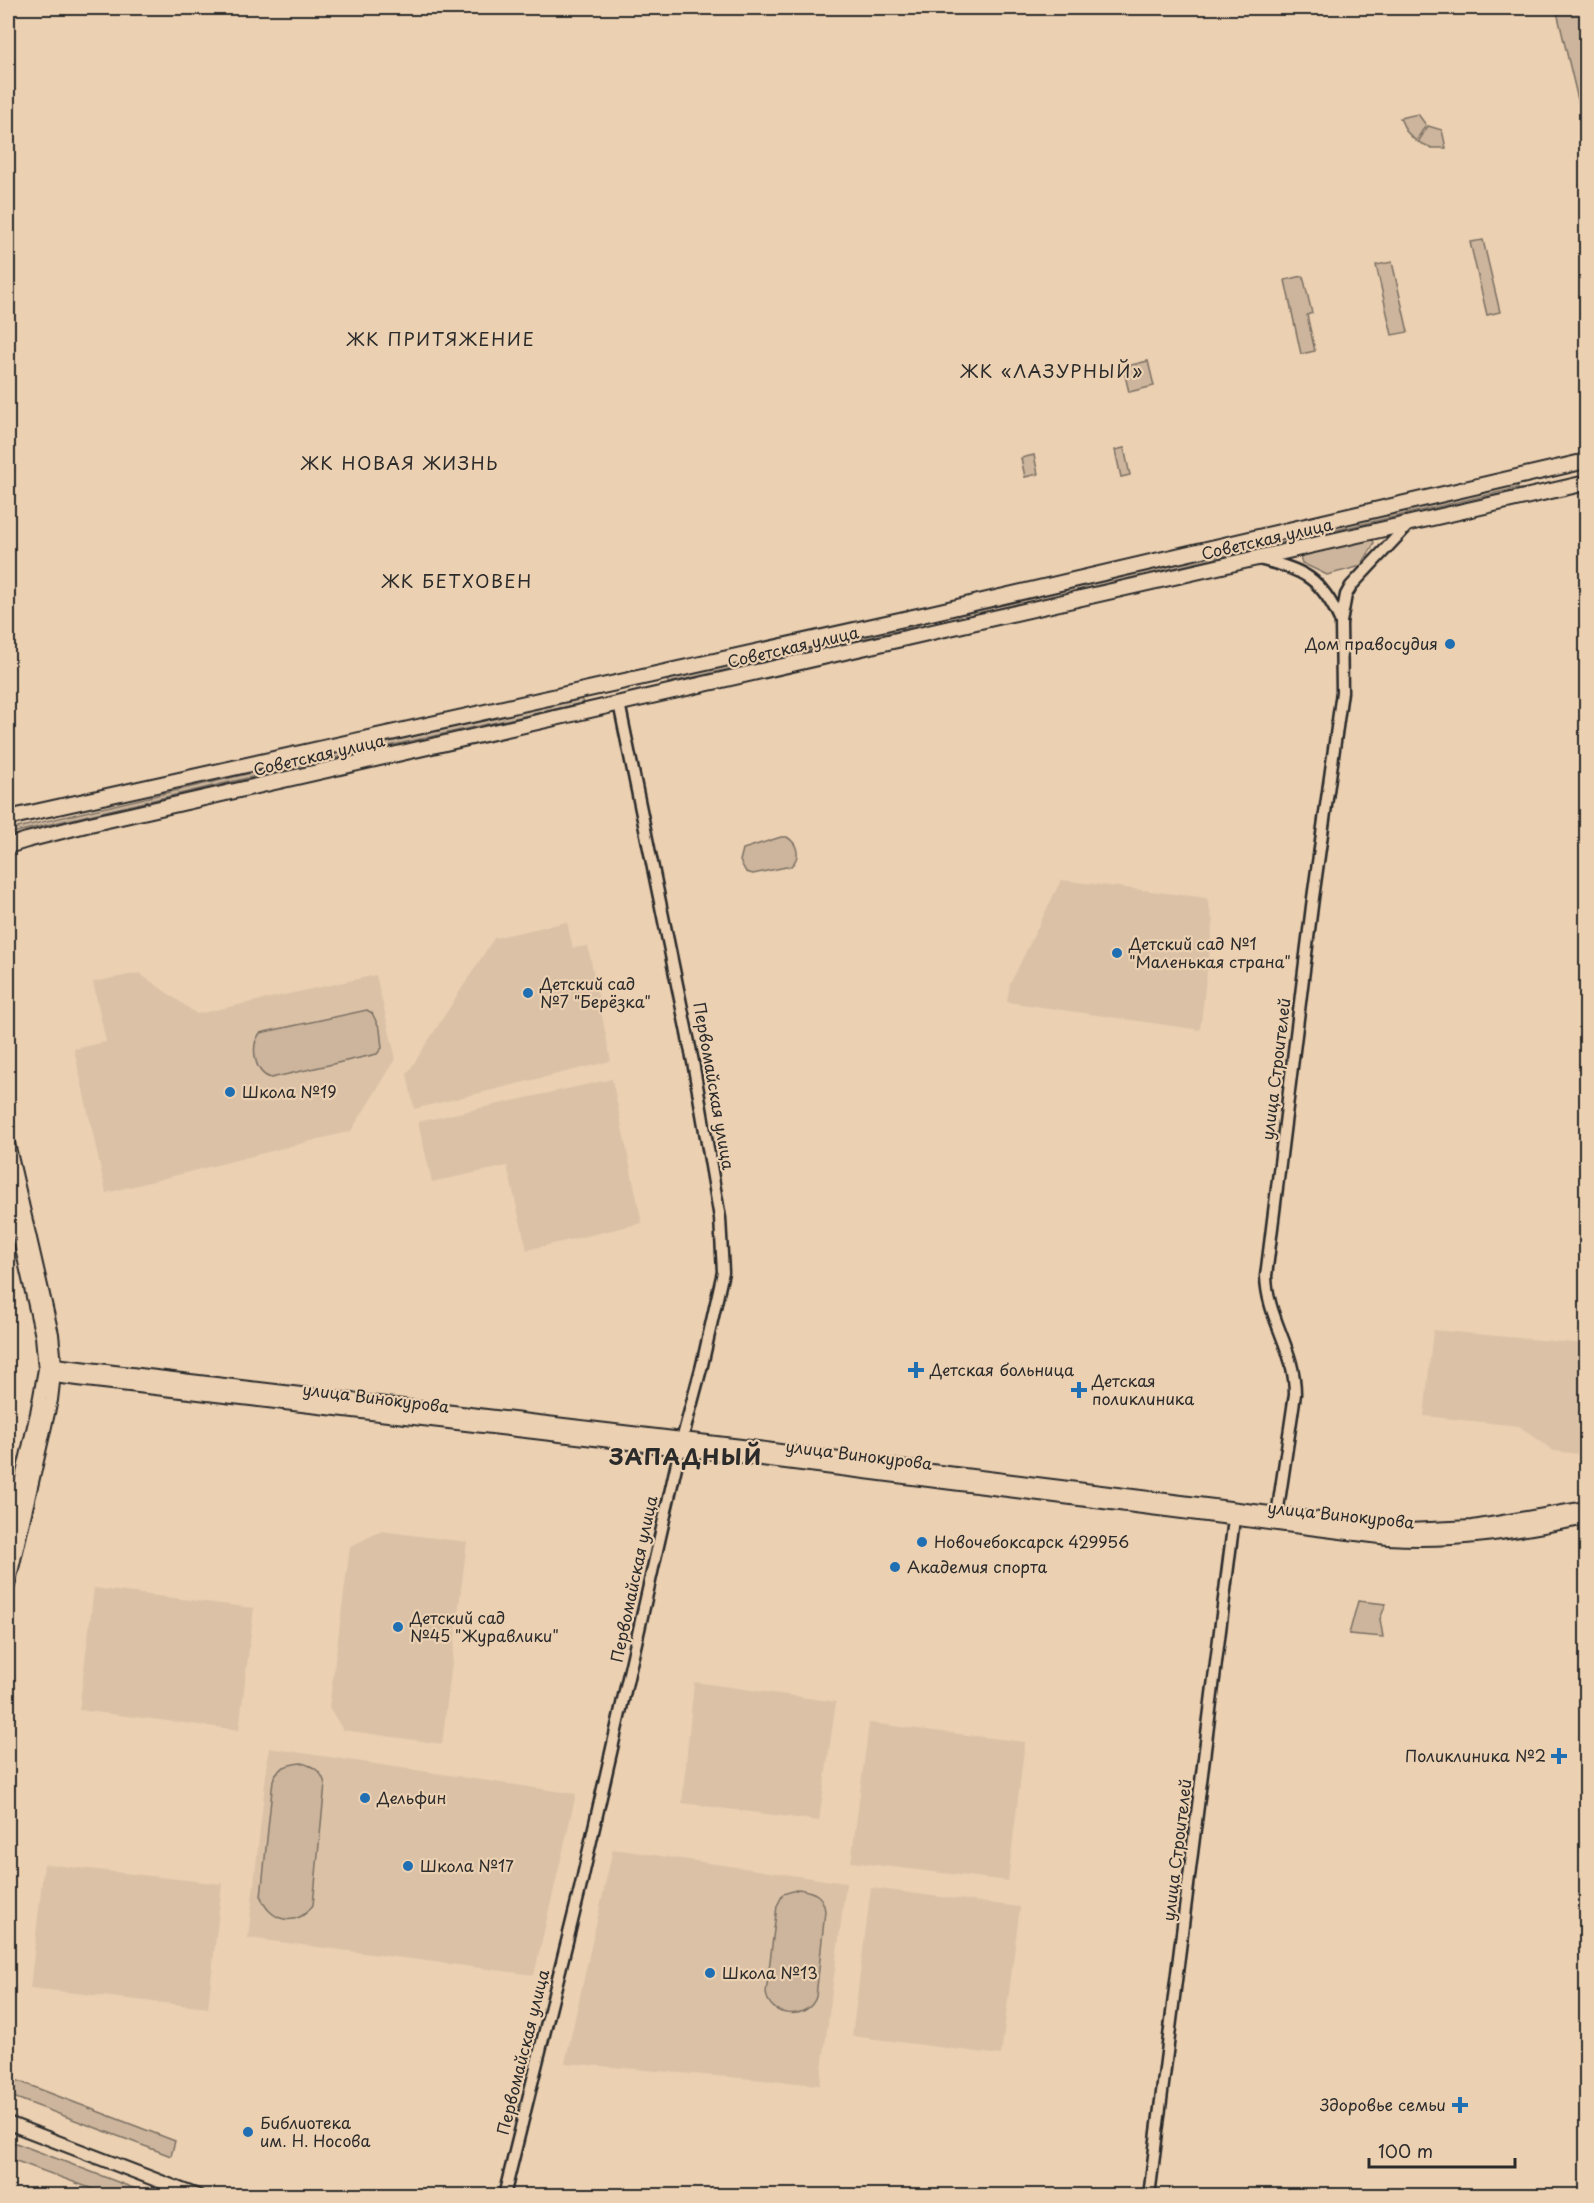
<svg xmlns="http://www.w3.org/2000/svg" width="1594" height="2203" viewBox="0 0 1594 2203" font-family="'Playpen Sans',sans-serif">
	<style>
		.built { fill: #dbc2a7 }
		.green { fill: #ccb59c; stroke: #7c7064; stroke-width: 1.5 }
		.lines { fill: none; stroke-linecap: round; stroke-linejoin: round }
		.tertiary-casing { stroke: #2b2b2b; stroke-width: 15 }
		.secondary-casing { stroke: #2b2b2b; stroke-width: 16 }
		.primary-casing { stroke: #2b2b2b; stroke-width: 18 }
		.tertiary { stroke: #ebd0b2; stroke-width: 10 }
		.secondary { stroke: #ebd0b2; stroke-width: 12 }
		.primary { stroke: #ebd0b2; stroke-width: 14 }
		.poi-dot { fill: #1f6fb2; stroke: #ebd0b2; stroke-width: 2 }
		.labels { text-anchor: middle; stroke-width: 4.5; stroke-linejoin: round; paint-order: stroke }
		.street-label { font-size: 16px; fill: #2b2b2b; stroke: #ebd0b2 }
		.poi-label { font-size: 16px; fill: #2b2b2b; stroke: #ebd0b2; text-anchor: start }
		.neighbourhood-label { font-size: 18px; letter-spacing: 1.5px; fill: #2b2b2b; stroke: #ebd0b2 }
		.district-label { font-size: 22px; font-weight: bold; letter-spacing: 1.5px; fill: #2b2b2b; stroke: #ebd0b2 }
	</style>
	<rect width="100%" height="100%" fill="#ebd0b2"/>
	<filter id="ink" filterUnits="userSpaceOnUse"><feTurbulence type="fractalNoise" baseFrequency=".0167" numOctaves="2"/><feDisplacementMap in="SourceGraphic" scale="12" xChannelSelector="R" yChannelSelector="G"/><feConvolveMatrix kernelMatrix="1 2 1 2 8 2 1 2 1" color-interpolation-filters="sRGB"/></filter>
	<g filter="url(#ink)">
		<!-- built -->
		<g class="built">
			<polygon points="1061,880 1207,898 1213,922 1200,1030 1007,1002 1010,984"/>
			<polygon points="567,922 573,948 588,946 611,1061 414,1109 407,1074 494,938"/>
			<polygon points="139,973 197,1014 376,975 396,1059 351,1131 106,1193 74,1049 106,1042 93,982"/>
			<polygon points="612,1079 642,1223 527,1250 507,1166 432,1182 418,1122"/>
			<polygon points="1433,1330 1585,1344 1586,1345 1586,1455 1554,1451 1519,1426 1424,1416"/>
			<polygon points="380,1531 467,1542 442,1744 343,1730 329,1707 350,1547"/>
			<polygon points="94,1588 254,1608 239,1730 79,1710"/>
			<polygon points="694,1682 836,1702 819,1821 682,1803"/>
			<polygon points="869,1723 1025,1742 1008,1881 851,1862"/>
			<polygon points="269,1748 576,1794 534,1975 248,1938"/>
			<polygon points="613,1849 846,1883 820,2085 565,2063"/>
			<polygon points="44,1864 222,1884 208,2008 30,1988"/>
			<polygon points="871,1888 1020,1907 1001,2055 852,2036"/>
		</g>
		<!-- green -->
		<g class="green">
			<polygon points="1556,8 1586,8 1586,133"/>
			<polygon points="1418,114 1426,125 1416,141 1406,131 1400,118"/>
			<polygon points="1428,126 1442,130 1446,148 1432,148 1418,142"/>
			<polygon points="1483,240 1500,312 1487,315 1470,242"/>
			<polygon points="1392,262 1408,332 1392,335 1376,265"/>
			<polygon points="1303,276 1312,313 1307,315 1315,351 1301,354 1285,280"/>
			<polygon points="1148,361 1154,386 1129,392 1123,367"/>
			<polygon points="1124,448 1130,475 1121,477 1115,450"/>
			<polygon points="1034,455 1038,474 1025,477 1021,458"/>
			<polygon points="1516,484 1518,488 941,622 940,617"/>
			<polygon points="1373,538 1374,544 1361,566 1327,575 1302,563 1300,556"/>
			<polygon points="918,622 919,626 668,683 667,679"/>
			<polygon points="581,698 583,703 335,758 334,754"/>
			<polygon points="315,758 316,762 8,834 8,830"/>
			<path d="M781 837H787C798 844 801 857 791 866L753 874 746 872 740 861 743 849Z"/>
			<path d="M367 1010 372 1013 380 1029 382 1048 377 1054 271 1078C254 1073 250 1046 260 1033Z"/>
			<polygon points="1358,1601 1386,1604 1380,1619 1383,1637 1349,1634"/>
			<path d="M302 1763C313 1766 322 1771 325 1784L313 1905C297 1929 269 1921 261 1897L273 1780C277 1767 289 1764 302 1763Z"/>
			<path d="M799 1889C814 1892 823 1894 825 1911L816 1997C808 2021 769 2018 766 1993L777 1906 783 1894Z"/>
			<polygon points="8,2077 175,2141 171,2156 8,2095"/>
			<polygon points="8,2140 149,2194 149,2195 109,2195 8,2158"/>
		</g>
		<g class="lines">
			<!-- tertiary casing -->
			<g class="tertiary-casing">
				<g id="tertiary">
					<path d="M1258 559C1304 570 1321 577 1341 622"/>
					<polyline points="619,703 693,1062 720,1218 723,1272 702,1365 682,1440"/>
					<path d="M1277 1515 1295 1394C1295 1348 1267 1319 1266 1276L1313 898 1342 692 1341 622 1346 595 1351 586 1409 524"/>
					<polyline points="504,2196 580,1889 680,1449"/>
					<polyline points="1149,2196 1234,1519"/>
				</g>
			</g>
			<!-- secondary casing -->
			<g class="secondary-casing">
				<g id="secondary">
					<polyline points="8,1143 52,1334 55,1365 51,1400 8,1586"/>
					<polyline points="8,1187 42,1336 45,1369 37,1413 8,1539"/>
					<path d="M45 1369 54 1376 86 1380 706 1452 1388 1538C1458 1543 1518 1531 1586 1518"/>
					<polyline points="45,1369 55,1365 750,1447 899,1467 1408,1530 1473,1527 1586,1508"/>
					<polyline points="8,2123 198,2196"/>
				</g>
			</g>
			<!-- primary casing -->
			<g class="primary-casing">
				<g id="primary">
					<polyline points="8,818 931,613 1586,461"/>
					<polyline points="8,846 27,840 90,824 1586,483"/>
				</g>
			</g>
			<!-- tertiary -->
			<use href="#tertiary" class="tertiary"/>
			<!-- secondary -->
			<use href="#secondary" class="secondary"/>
			<!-- primary -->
			<use href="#primary" class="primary"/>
		</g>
	</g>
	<!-- markers -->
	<g class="poi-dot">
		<circle cx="1450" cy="644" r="6"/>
		<circle cx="1117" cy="953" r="6"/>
		<circle cx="528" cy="993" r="6"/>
		<circle cx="230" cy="1092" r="6"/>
		<path d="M913 1361h6v6h6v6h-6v6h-6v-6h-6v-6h6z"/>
		<path d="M1076 1381h6v6h6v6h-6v6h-6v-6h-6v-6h6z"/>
		<circle cx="922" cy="1542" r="6"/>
		<circle cx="895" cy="1567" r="6"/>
		<circle cx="398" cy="1627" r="6"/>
		<path d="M1556 1747h6v6h6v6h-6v6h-6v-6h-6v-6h6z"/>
		<circle cx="365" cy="1798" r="6"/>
		<circle cx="408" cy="1866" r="6"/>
		<circle cx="710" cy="1973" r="6"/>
		<path d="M1457 2096h6v6h6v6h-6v6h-6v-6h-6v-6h6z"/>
		<circle cx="248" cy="2132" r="6"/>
	</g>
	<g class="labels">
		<!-- street labels -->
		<g class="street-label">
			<text transform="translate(1267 539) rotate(-13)" y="6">Советская улица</text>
			<text transform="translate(793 647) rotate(-13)" y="6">Советская улица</text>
			<text transform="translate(319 755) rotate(-13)" y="6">Советская улица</text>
			<text transform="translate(1276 1069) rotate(-83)" y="6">улица Строителей</text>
			<text transform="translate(714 1086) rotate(80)" y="6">Первомайская улица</text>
			<text transform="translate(376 1398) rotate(7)" y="6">улица Винокурова</text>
			<text transform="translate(859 1455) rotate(7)" y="6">улица Винокурова</text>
			<text transform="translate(1341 1515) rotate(6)" y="6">улица Винокурова</text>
			<text transform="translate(634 1579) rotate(-78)" y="6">Первомайская улица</text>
			<text transform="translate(1177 1850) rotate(-83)" y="6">улица Строителей</text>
			<text transform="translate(523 2052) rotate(-76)" y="6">Первомайская улица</text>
		</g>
		<!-- poi labels -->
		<g class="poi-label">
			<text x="1438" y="650" text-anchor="end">Дом правосудия</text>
			<text x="1129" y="950">Детский сад №1<tspan x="1129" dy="18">"Маленькая страна"</tspan></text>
			<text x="540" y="990">Детский сад<tspan x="540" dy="18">№7 "Берёзка"</tspan></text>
			<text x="242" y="1098">Школа №19</text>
			<text x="930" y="1376">Детская больница</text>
			<text x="1092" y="1387">Детская<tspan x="1092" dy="18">поликлиника</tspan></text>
			<text x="934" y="1548">Новочебоксарск 429956</text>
			<text x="907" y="1573">Академия спорта</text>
			<text x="410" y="1624">Детский сад<tspan x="410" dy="18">№45 "Журавлики"</tspan></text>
			<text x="1546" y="1762" text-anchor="end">Поликлиника №2</text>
			<text x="377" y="1804">Дельфин</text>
			<text x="420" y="1872">Школа №17</text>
			<text x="722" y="1979">Школа №13</text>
			<text x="1446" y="2111" text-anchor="end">Здоровье семьи</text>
			<text x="260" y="2129">Библиотека<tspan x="260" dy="18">им. Н. Носова</tspan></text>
		</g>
		<!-- neighbourhood labels -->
		<g class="neighbourhood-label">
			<text x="441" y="346">ЖК ПРИТЯЖЕНИЕ</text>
			<text x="1052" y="378">ЖК «ЛАЗУРНЫЙ»</text>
			<text x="400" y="470">ЖК НОВАЯ ЖИЗНЬ</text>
			<text x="457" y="588">ЖК БЕТХОВЕН</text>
		</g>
		<!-- district labels -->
		<g class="district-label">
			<text x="686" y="1465">ЗАПАДНЫЙ</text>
		</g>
	</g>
	<!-- margin -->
	<rect width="1594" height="2203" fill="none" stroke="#ebd0b2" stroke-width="30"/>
	<rect x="15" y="15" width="1564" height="2173" fill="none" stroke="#2b2b2b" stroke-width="2" filter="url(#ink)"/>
	<!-- scale -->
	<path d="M1369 2158v9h146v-9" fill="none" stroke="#2b2b2b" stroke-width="3"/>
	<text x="1378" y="2158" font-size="18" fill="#2b2b2b" stroke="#ebd0b2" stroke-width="4.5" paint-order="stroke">100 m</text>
</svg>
